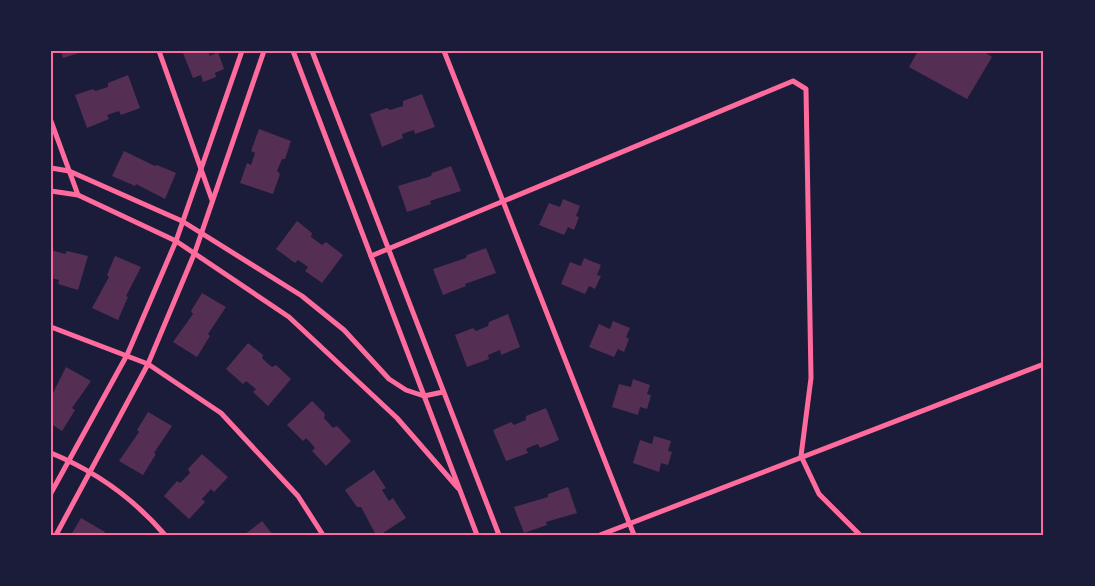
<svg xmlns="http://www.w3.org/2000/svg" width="1095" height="586" viewBox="0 0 1095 586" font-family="'Alegreya Sans',sans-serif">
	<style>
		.building { fill: #542f53 }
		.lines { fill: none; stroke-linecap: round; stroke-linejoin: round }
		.minor { stroke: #ff6b9d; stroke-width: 5 }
		.neatline { fill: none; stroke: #ff6b9d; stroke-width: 2 }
	</style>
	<rect width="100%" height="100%" fill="#1b1b3a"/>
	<!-- building -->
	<g class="building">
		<polygon points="61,51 82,51 82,52 63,58"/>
		<polygon points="188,51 208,51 210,56 218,52 224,69 215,73 216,77 203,82 201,75 193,78 183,53"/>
		<polygon points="918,51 983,51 992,57 967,99 909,67"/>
		<polygon points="128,75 140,108 121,115 119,111 107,115 109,119 87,128 75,95 93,89 95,91 108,87 108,83"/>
		<polygon points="422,94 435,127 415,134 414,130 402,134 403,138 382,147 370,114 387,108 390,110 403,106 403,101"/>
		<polygon points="259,129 291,141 285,159 282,159 277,171 280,174 273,194 240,183 247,163 251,165 255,153 251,151"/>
		<polygon points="124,151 155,166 157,165 176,173 165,199 136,184 135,186 112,176"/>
		<polygon points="451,166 461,191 430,201 431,204 407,212 398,186 431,176 432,173"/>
		<polygon points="563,199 580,206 576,216 579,217 574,230 568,227 564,235 539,225 549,203 560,207"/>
		<polygon points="297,221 312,233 311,237 322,245 326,242 343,255 322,283 305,271 308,267 298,260 295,263 276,249"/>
		<polygon points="486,248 496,273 465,284 466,286 443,295 433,269 466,258 467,255"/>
		<polygon points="51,250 65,254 67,251 88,256 78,290 58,284 59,280 51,278"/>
		<polygon points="115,256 141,267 126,296 128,297 118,320 92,308 109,277 107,275"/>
		<polygon points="584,258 601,265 597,275 601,276 595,289 589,286 585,294 561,284 570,262 581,266"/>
		<polygon points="202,293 226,307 208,334 210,336 197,357 173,342 193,314 191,311"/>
		<polygon points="508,314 520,347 501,355 500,350 488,355 489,359 467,367 455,335 473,328 476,331 488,326 489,322"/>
		<polygon points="613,321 630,328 626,337 629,339 624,352 618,349 614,357 589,347 599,324 610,329"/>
		<polygon points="248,343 263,355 262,358 267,363 272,367 276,365 291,379 268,406 253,392 256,389 246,381 243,384 226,369"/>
		<polygon points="66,367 91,381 72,408 75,410 62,431 51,424 51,397"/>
		<polygon points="633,379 650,385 647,394 651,395 647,409 640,407 638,415 612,407 619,384 631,387"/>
		<polygon points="312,401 325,414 324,418 333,428 337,426 351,441 326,466 312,451 315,448 310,442 306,438 303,441 287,425"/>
		<polygon points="546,408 559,440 540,448 538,444 530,447 526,449 528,453 506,461 493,430 511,422 514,425 526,420 526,416"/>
		<polygon points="148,412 172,426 154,453 156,454 143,475 119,461 139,432 137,430"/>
		<polygon points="654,436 671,441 668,451 672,452 668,465 661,463 659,472 633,463 640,440 652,444"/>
		<polygon points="202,454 228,477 214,492 211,489 202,499 205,502 189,519 164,496 177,481 180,483 190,473 188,469"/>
		<polygon points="374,470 386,488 382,490 389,501 393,498 406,518 380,535 376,535 361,507 357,507 345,490"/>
		<polygon points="568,487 577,513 546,522 547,525 524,533 514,507 548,497 548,494"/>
		<polygon points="81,518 105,532 103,535 71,535"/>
		<polygon points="262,521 273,535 244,535"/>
	</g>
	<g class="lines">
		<!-- minor -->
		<g class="minor">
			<polyline points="159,51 212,200"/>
			<polyline points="293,51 477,535"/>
			<polyline points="312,51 499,535"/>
			<polyline points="444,51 634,535"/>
			<polyline points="51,121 78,195"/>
			<polyline points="51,168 69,171 182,221 302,296 344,330 389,379 406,390 424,396 443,392"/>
			<polyline points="51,191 78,195 176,241 289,317 397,418 458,488"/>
			<polyline points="371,256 793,81 806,89 811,378 801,456 819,494 860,535"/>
			<polyline points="51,327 148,364 221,413 298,496 323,535"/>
			<path d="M51 453C95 471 134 499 165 535"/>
			<polyline points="51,493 127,355 176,241 242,51"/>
			<polyline points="56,535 148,364 195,252 264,51"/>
			<polyline points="600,535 1044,364"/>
		</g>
	</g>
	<!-- border -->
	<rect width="1095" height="586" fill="none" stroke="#1b1b3a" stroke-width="105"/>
	<rect x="52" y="52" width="990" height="482" class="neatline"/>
</svg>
